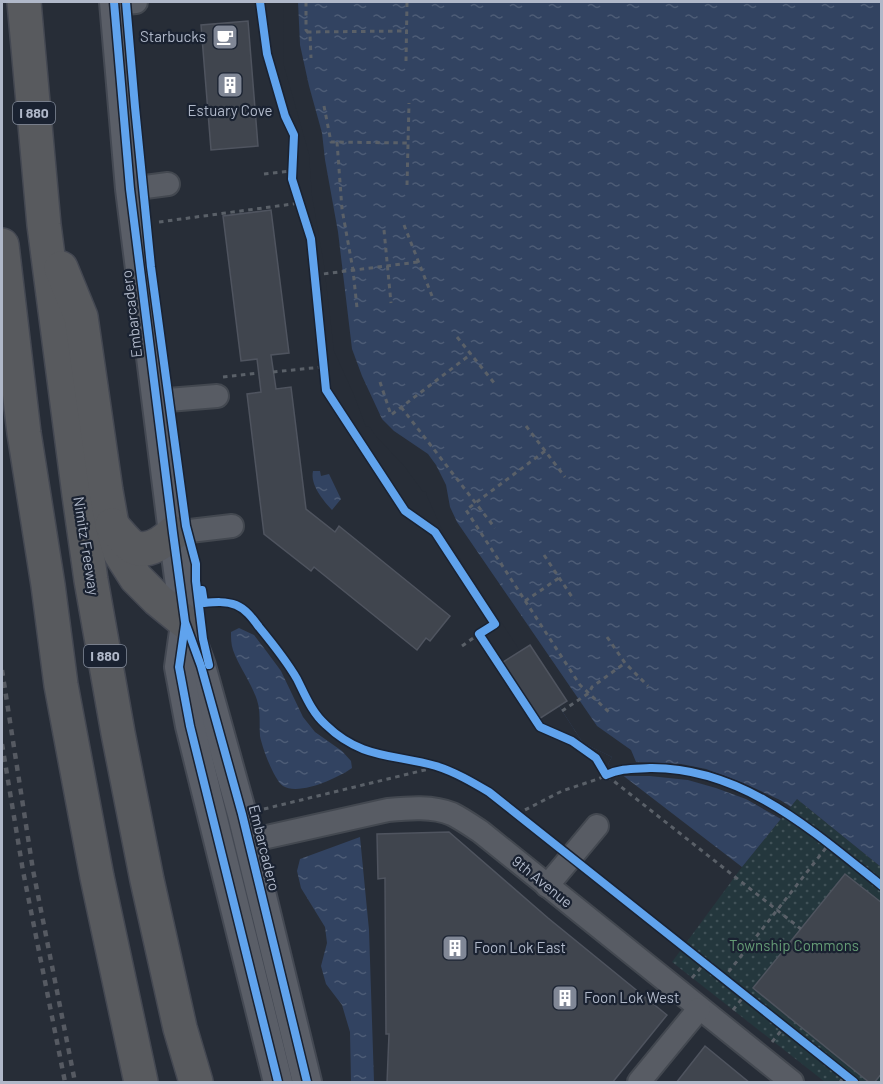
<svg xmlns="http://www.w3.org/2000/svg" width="883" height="1084" viewBox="0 0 883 1084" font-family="Barlow,sans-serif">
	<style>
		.grass { fill: url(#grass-dots) }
		.water { fill: url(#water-ripples) }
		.pier { fill: #272d37 }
		.building { fill: #40454e; stroke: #4f545f; stroke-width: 1.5 }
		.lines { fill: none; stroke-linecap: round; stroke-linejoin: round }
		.minor-casing { stroke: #434850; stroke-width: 26 }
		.major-casing { stroke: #444953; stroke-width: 32 }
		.highway-casing { stroke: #444852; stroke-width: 36 }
		.path { stroke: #5a6068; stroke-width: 3; stroke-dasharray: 4.5 4.5; stroke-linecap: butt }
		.minor { stroke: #585c64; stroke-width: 22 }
		.major { stroke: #5a5e67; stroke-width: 28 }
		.highway { stroke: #585a5e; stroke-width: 33 }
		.rail { stroke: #565a62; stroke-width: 4.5; stroke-dasharray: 6 6; stroke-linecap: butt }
		.cycleway-casing { stroke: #1a2231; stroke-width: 11 }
		.cycleway { stroke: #60a3ed; stroke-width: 8 }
		.labels { text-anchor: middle; stroke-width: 4.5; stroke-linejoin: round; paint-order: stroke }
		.shield { fill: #1a2231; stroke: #838b9b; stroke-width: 1.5 }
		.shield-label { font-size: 14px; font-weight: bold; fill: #b0b8c9 }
		.poi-label { font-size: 15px; fill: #b0b8c9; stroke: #1a2231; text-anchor: start }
		.street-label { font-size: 15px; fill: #b0b8c9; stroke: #1a2231 }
		.park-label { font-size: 15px; fill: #659b75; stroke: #1a2231 }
	</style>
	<defs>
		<pattern id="grass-dots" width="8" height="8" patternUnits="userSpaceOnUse" patternTransform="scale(1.5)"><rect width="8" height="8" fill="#24373d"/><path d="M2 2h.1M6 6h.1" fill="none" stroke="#415258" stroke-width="1.8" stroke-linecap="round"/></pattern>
		<pattern id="water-ripples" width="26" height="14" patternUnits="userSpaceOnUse" patternTransform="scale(1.5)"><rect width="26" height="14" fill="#324361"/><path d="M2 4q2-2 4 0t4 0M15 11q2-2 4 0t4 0" fill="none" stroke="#4d5c76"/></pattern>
	</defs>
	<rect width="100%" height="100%" fill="#272d37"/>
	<!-- grass -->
	<polygon class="grass" points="797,799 881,867 881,1082 825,1082 672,962 742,867"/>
	<!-- water -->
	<g class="water">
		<polygon points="286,2 881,2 881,867 797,799 742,867 608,764 612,757 583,743 448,536 430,496 357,394 314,165"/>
		<path d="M313 471H320L321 476 329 474 341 499 332 510C323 500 310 485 313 471Z"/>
		<path d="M239 628 254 635 267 652 281 671 303 717 315 732 342 751 351 761 352 768C338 778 299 796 283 786 274 780 262 747 260 736 259 724 261 712 257 700 251 682 239 667 233 650 231 644 231 638 231 632Z"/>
		<polygon points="360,837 369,930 374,1082 351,1082 350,1032 342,1005 326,984 321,966 327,943 325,927 301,888 297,871 300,859"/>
	</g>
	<!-- pier -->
	<polygon class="pier" points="283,2 298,2 300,45 309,86 322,133 325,160 338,232 352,349 362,376 382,419 394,431 428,454 436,465 446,485 450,507 457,522 597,726 631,750 636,762 681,764 706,769 741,782 780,800 791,807 781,819 746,799 716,788 688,780 650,776 623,776 608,764 612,757 583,743 559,706 567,701 530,645 520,651 444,534 427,496 426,491 423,492 405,467 375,435 369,426 366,427 354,395 334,351 324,265 312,196 309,154 284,66"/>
	<!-- building -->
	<g class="building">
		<polygon points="248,21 258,146 211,150 201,25"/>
		<polygon points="271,210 289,353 271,355 276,389 291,387 306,509 335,532 339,526 450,616 430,641 426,638 417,650 314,567 311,571 264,534 247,394 261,392 257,359 241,361 223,216"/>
		<polygon points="530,645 567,701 539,719 514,680 512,682 500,664"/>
		<polygon points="449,832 548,918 667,1015 612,1083 387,1083 389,1034 386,1034 385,878 378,879 377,834"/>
		<polygon points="845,874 882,903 882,1073 874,1083 870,1083 753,988"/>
		<polygon points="705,1046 750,1083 676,1083"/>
	</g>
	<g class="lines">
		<!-- minor casing -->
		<g class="minor-casing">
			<g id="minor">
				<polyline points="114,4 136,2"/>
				<polyline points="130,189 168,184"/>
				<polyline points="156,401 217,396"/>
				<polyline points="173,533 232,526"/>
				<path d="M249 841 388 810C409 808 433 806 452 814 462 819 472 826 481 832L792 1082"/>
				<polyline points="547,886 597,826"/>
				<polyline points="639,1082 699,1009"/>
			</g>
		</g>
		<!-- major casing -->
		<g class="major-casing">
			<g id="major">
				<polyline points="114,2 130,189 173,533 185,622 201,666 242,814 307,1082"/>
				<polyline points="185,624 179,667 190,726 278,1082"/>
			</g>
		</g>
		<!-- highway casing -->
		<g class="highway-casing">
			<g id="highway">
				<polyline points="24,2 44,225 79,495 91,580 118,733 147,880 180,1028 196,1082"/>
				<polyline points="2,245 24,433 48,585 61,685 97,877 141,1082"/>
				<polyline points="61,268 81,317 106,491 112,525 120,553 136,578 158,600 185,622"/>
				<path d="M112 525C117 531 123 538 129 544 144 556 161 544 173 533"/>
			</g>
		</g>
		<!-- path -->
		<g class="path">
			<path d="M260 2 267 54 285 116 294 135 292 179 311 239 326 390 405 511 435 532 495 624 479 634 540 727 572 741 596 758 606 775C620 768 635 769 650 768 743 767 814 832 882 886"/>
			<polyline points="306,2 306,30 310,35 311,58"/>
			<polyline points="307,32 407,31"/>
			<polyline points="406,61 407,3"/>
			<polyline points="324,106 331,142 408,143"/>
			<polyline points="337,142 342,209 353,270 357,308"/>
			<polyline points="264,174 292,171"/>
			<polyline points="407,185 409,103"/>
			<polyline points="159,222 300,203"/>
			<polyline points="404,225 432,296"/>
			<polyline points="384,230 391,303"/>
			<polyline points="315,275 418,262"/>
			<polyline points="457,337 495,384"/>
			<polyline points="273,372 322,367"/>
			<polyline points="223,377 258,373"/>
			<polyline points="380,382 391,415 471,354"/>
			<polyline points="401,407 495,528"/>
			<polyline points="526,426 565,477"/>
			<polyline points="545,451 466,510 580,685 611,714"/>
			<polyline points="544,555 574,600"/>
			<polyline points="525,601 559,578"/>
			<polyline points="607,637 625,663 648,686"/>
			<polyline points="462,646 479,634"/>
			<polyline points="562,711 589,693 592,687 625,663"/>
			<polyline points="264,809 437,767"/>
			<polyline points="517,814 562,791 598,779 606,775 801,929"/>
			<polyline points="692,978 704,964"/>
			<polyline points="723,979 829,844"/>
			<polyline points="733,1010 744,996"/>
			<polyline points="772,1042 784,1027"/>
			<polyline points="880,1075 882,1077"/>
			<polyline points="840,1082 845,1075"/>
		</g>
		<!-- minor -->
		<use href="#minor" class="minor"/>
		<!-- major -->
		<use href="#major" class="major"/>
		<!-- highway -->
		<use href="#highway" class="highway"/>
		<!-- rail -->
		<g class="rail">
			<polyline points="2,670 33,870 75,1082"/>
			<polyline points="2,744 23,871 65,1082"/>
		</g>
		<!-- cycleway casing -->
		<g class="cycleway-casing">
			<g id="cycleway">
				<polyline points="114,2 130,189 173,533 185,622 201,666 242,814 307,1082"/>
				<polyline points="126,2 135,107 151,267 186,526 196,564 196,581 203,639 209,665"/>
				<path d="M260 2 267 54 285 116 294 135 292 179 311 239 326 390 405 511 435 532 495 624 479 634 540 727 572 741 596 758 606 775C620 768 635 769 650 768 743 767 814 832 882 886"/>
				<path d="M202 590 204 603C215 602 226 601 236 605 246 609 253 619 259 627 273 644 286 660 297 679 305 695 312 713 326 725 361 759 393 754 436 766 455 772 472 782 489 792L854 1082"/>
				<polyline points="185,625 179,667 190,726 278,1082"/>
			</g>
		</g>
		<!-- cycleway -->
		<use href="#cycleway" class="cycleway"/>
	</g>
	<!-- icons -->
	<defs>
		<g id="cafe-square" transform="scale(1.35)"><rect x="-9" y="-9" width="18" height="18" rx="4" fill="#808796" stroke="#1a2231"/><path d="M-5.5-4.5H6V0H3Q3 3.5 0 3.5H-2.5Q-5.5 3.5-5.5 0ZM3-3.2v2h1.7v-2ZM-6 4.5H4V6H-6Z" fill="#fff"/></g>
		<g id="building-square" transform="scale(1.35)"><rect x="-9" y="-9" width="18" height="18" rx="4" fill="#808796" stroke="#1a2231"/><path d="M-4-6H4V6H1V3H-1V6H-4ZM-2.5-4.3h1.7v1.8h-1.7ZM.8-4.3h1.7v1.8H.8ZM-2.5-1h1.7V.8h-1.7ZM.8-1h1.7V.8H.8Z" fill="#fff"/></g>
	</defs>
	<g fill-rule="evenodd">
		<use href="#cafe-square" x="225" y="37"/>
		<use href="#building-square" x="230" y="85"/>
		<use href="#building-square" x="455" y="948"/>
		<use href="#building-square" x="565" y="998"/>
	</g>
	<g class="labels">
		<!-- shield labels -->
		<g class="shield">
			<rect x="13" y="102" width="42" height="22" rx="4.5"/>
			<rect x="84" y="645" width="42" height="22" rx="4.5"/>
		</g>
		<g class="shield-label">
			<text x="34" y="118">I 880</text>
			<text x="105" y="661">I 880</text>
		</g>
		<!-- poi labels -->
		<g class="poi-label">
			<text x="206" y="42" text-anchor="end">Starbucks</text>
			<text x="230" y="116" text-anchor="middle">Estuary Cove</text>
			<text x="474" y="953">Foon Lok East</text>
			<text x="584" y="1003">Foon Lok West</text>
		</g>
		<!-- street labels -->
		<g class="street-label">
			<text transform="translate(132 314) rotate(-97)" y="5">Embarcadero</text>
			<text transform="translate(86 546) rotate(81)" y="5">Nimitz Freeway</text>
			<text transform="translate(264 848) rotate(76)" y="5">Embarcadero</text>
			<text transform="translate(542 882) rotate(39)" y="5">9th Avenue</text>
		</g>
		<!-- park labels -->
		<g class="park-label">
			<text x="794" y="951">Township Commons</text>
		</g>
	</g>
	<!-- border -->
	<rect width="883" height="1084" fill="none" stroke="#b0b8c9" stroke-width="6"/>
</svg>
